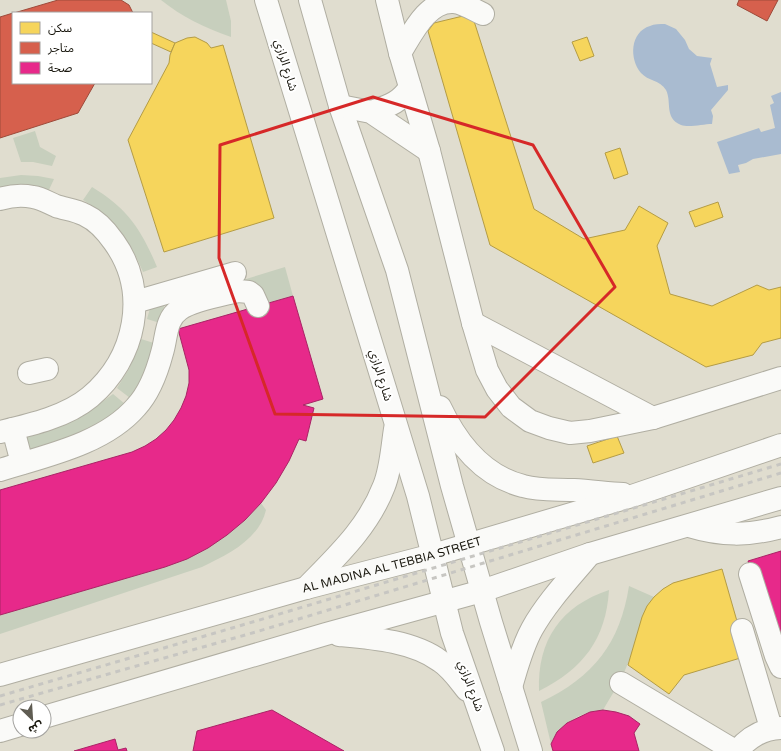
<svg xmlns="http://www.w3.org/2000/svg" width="781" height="751" viewBox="0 0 781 751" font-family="'Varela Round','Noto Sans Arabic',sans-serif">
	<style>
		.green { fill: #c7cfbd }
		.water { fill: #a9bbd0 }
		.homes { fill: #f6d55c; stroke: #b49c45 }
		.shops { fill: #d6604d; stroke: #9d4a3a }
		.health { fill: #e7298a; stroke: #a92465 }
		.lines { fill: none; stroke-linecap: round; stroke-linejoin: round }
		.minor-casing { stroke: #b0aea2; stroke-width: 24 }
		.minor { stroke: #fafaf8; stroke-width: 22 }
		.rail { stroke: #c7c6c2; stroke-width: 3; stroke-dasharray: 5 5; stroke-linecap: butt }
		.marked { fill: none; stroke: #d62828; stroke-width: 3; stroke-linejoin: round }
		.labels { text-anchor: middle; stroke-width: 4; stroke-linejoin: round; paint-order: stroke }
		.street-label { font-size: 12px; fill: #19170e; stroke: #fff }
	</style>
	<rect width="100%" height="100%" fill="#e0ddcf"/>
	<!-- green -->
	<g class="green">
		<path d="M161 0H226L231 21V37C205 28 182 17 161 0Z"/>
		<polygon points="35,131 40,147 56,156 52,166 33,162 21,162 13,138"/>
		<polygon points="21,175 38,176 54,179 48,192 0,194 0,178"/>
		<path d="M92 187C128 209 141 229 157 267L143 272C128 238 116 219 83 200Z"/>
		<polygon points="285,267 293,296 264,304 233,283"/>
		<polygon points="152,301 165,303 160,323 147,319"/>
		<polygon points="141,339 157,344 143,377 130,398 117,388 129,369"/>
		<polygon points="113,394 125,404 98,429 25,456 20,439 70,422 84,415"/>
		<path d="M261 503 266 510C259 540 227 555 202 567L0 634V615L165 567C204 552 233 533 261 503Z"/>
		<path d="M629 586 654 597C640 616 637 641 628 663 622 679 612 695 603 710 578 713 563 722 551 744L541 702C594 677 620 643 629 586Z"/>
		<path d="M609 590C606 639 583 669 539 691 537 640 561 606 609 590Z"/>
	</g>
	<!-- water -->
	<g class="water">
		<path d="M665 24 676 29 685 40 689 49 697 56 712 58 710 64 717 87 728 85V90L711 110 713 116 712 124C703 124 689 128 681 125 664 118 672 102 666 90 660 80 648 81 641 73 629 59 630 32 650 26 654 24 660 24 665 24Z"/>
		<polygon points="781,92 781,154 753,159 746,163 738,165 740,172 729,174 717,142 759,128 761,132 775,128 770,105 774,103 771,96"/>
	</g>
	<!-- homes -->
	<g class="homes">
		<polygon points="463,16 474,21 534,209 584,239 625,230 639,206 668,223 657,246 670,294 712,306 757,285 769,290 781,287 781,338 762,343 753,355 706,367 490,245 428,31 434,23"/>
		<polygon points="151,32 175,43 171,52 151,43"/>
		<polygon points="195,37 207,43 211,48 223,45 274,218 164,252 128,140 169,63 170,55 175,43 187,38"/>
		<polygon points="587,37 594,56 580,61 572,42"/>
		<polygon points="620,148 628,174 614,179 605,153"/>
		<polygon points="718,202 723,217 695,227 689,212"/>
		<polygon points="617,436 624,453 593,463 587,446"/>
		<polygon points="722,569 747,656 684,675 669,694 628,665 642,617 647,606 654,597 663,589 673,583"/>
	</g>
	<!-- shops -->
	<g class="shops">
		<polygon points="58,0 121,0 129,5 133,13 14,13"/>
		<polygon points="739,0 778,0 767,21 737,5"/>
		<polygon points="13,13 13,83 95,83 78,113 0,138 0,17"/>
	</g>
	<!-- health -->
	<g class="health">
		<polygon points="293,296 323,399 303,405 314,408 306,441 299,439 289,461 276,483 261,503 245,520 227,535 208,548 187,559 165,567 0,615 0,490 132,452 145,446 156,439 166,430 174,420 181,408 186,396 189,383 189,370 178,329"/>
		<polygon points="781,551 781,642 775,644 748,561"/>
		<polygon points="272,710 344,751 193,751 197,731"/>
		<polygon points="603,710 616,712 629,716 640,724 634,733 639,751 553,751 551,744 557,732 567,723 590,712"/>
		<polygon points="115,739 118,750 126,748 127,751 74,751"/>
	</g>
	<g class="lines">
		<!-- minor casing -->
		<g class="minor-casing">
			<g id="minor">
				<polyline points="266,0 418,496 452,633 493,751"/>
				<polyline points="310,0 340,106 397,270 452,486 491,622 531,751"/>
				<polyline points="387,0 400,53 429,151 473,323 487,370 497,389 511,407 530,421 549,428 570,433 590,431 653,418 781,378"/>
				<path d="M400 53C412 34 427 0 454 2 464 3 474 10 483 14"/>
				<polyline points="340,106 371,112 429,151"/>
				<path d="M371 112C388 106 400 103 410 87"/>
				<path d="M0 199C10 196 23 195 33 197 41 198 49 203 56 206 65 209 76 210 85 215 96 220 107 232 114 242 150 292 136 358 90 397 66 417 30 425 0 432"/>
				<polyline points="135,302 235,273"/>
				<polyline points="473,323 653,418"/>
				<polyline points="29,373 47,369"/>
				<path d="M440 407C457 443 483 476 523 486 540 491 557 489 574 490 591 491 607 493 623 494"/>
				<polyline points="13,429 22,463"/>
				<path d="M0 470C45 456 104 444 136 407 150 392 157 372 162 353 167 337 165 319 180 309 193 300 222 295 238 291L249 292 253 295 258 306"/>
				<path d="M689 526C722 536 748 536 781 527"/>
				<polyline points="750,574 776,656 781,667"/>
				<path d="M306 588C336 557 368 528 384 486 391 469 392 448 395 429"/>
				<polyline points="742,630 771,728"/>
				<path d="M339 635C372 638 413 641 440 661 451 668 459 680 467 690"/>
				<path id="s1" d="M0 675 306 588 433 555 632 496 781 445"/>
				<polyline points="621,683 735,751"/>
				<path d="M511 687C517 667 522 647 532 629 547 602 570 578 590 554"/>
				<polyline points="44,717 326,634 482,591 590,554 781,498"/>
				<polyline points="0,731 20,725"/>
				<path d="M737 751C749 737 762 729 781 728"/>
			</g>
		</g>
		<!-- minor -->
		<use href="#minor" class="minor"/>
		<!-- rail -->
		<g class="rail">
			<polyline points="0,696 256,621 781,464"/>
			<polyline points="0,705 259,631 781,473"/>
		</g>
	</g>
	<!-- marked area -->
	<path class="marked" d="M373 97 533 145 615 287 485 417 275 414 219 258 220 145Z"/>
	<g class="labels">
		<!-- street labels -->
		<g class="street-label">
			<text transform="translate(286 65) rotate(73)" y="4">شارع الرازي</text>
			<text transform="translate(381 375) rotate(73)" y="4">شارع الرازي</text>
			<text dy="4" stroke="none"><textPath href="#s1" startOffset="407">AL MADINA AL TEBBIA STREET</textPath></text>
			<text transform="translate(471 686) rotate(70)" y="4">شارع الرازي</text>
		</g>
	</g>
	<!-- legend -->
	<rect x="12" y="12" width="140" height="72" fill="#ffffff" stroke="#a3a29f"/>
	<rect x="20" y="22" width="20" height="12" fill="#f6d55c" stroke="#a3a29f"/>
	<text x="48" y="32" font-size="12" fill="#19170e">سكن</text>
	<rect x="20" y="42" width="20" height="12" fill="#d6604d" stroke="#a3a29f"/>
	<text x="48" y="52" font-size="12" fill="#19170e">متاجر</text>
	<rect x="20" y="62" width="20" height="12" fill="#e7298a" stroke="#a3a29f"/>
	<text x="48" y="72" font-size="12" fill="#19170e">صحة</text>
	<!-- north arrow -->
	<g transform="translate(32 719) rotate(155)"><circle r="19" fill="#ffffff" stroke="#a3a29f"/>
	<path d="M0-3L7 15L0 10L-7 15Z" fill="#5f5c52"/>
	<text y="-6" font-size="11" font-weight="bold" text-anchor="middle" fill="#19170e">ش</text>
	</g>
</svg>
